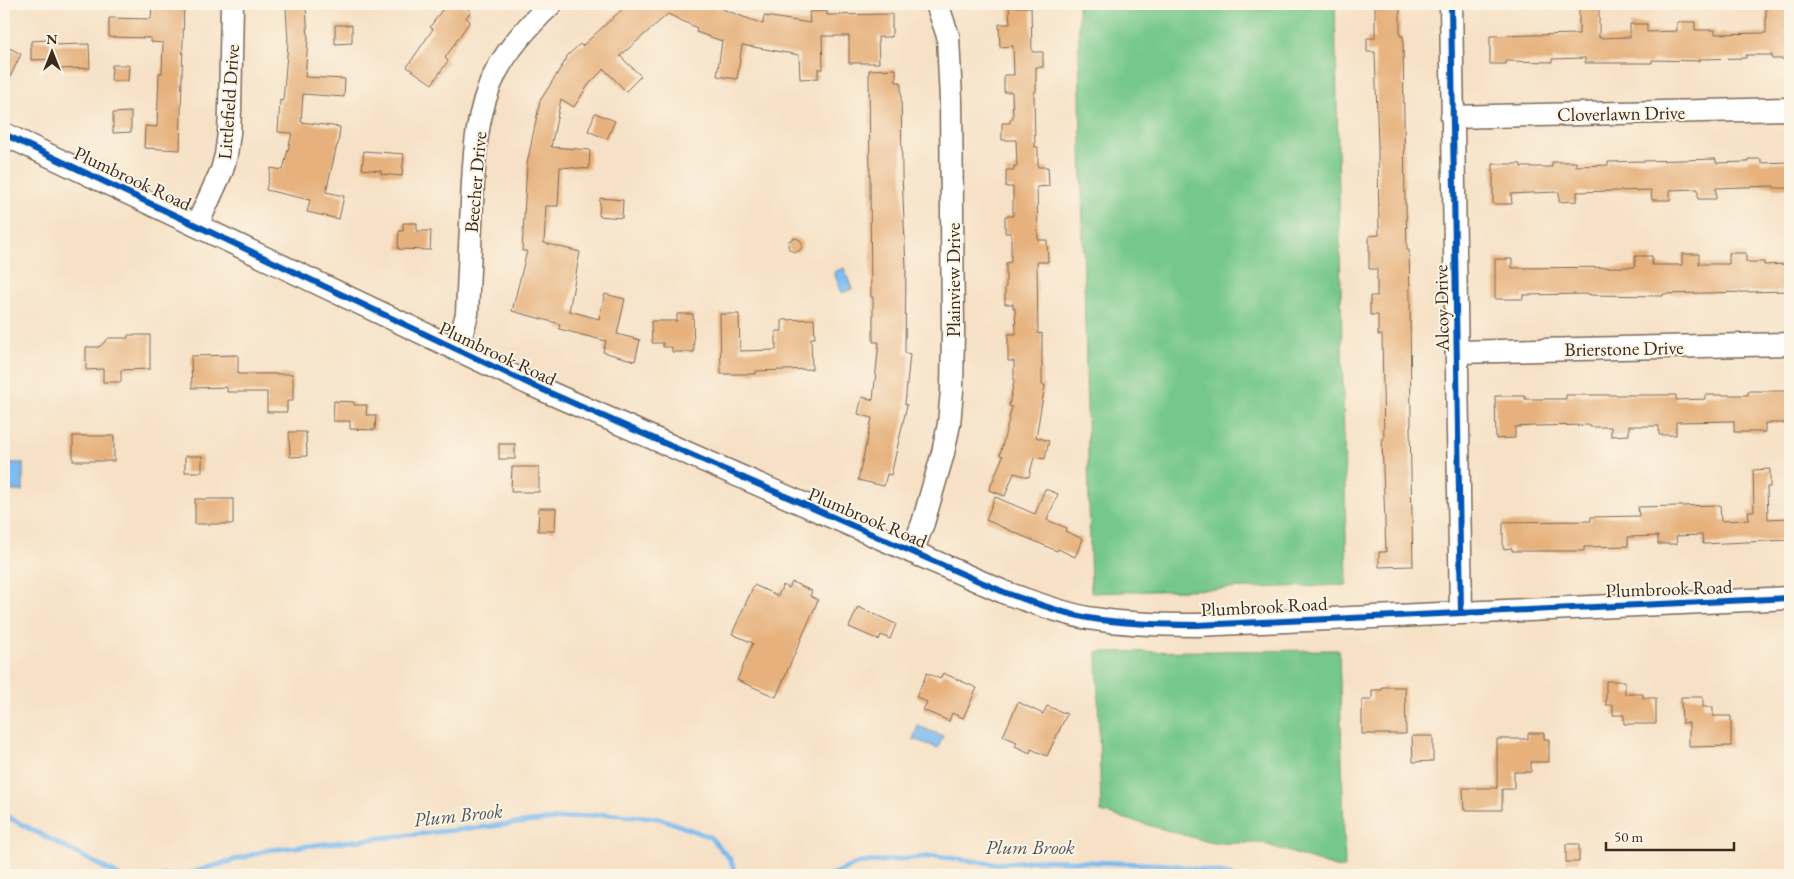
<svg xmlns="http://www.w3.org/2000/svg" width="1794" height="879" viewBox="0 0 1794 879" font-family="'EB Garamond',serif">
	<style>
		.green { fill: #74c78a; stroke: #587854 }
		.water { fill: #7dbbf0; stroke: #5c7287 }
		.lines { fill: none; stroke-linecap: round; stroke-linejoin: round }
		.stream { stroke: #7dbbf0; stroke-width: 5 }
		.building { fill: #e6b17b }
		.minor-casing { stroke: #7c6a59; stroke-width: 25 }
		.minor { stroke: #fff; stroke-width: 22 }
		.cycleway-casing { stroke: #fcf5e5; stroke-width: 9 }
		.cycleway { stroke: #0057b8; stroke-width: 6 }
		.labels { text-anchor: middle; stroke-width: 4; stroke-linejoin: round; paint-order: stroke }
		.street-label { font-size: 19px; fill: #3b2a1e; stroke: #fcf5e5 }
		.water-label { font-size: 20px; font-style: italic; fill: #4f565d; stroke: #fcf5e5 }
	</style>
	<rect width="100%" height="100%" fill="#fcf5e5"/>
	<filter id="ink" filterUnits="userSpaceOnUse"><feTurbulence type="fractalNoise" baseFrequency=".02" numOctaves="2"/><feDisplacementMap in="SourceGraphic" scale="10" xChannelSelector="R" yChannelSelector="G"/><feConvolveMatrix kernelMatrix="1 2 1 2 8 2 1 2 1" color-interpolation-filters="sRGB"/></filter>
	<filter id="wash" filterUnits="userSpaceOnUse"><feTurbulence type="fractalNoise" baseFrequency=".0096" numOctaves="4" result="noise"/><feDisplacementMap in="SourceGraphic" scale="20" xChannelSelector="R" yChannelSelector="G"/><feGaussianBlur stdDeviation="1.12" result="paint"/><feColorMatrix in="noise" values="0 0 0 0 0 0 0 0 0 0 0 0 0 0 0 0 0 1.4 0 .05"/><feComposite in="paint" operator="in"/></filter>
	<g filter="url(#wash)">
		<rect width="100%" height="100%" fill="#f6e1c6"/>
		<!-- green -->
		<g class="green">
			<polygon points="1078,4 1335,4 1347,585 1091,593"/>
			<polygon points="1339,650 1345,868 1335,867 1262,843 1213,843 1101,812 1097,652"/>
		</g>
		<!-- water -->
		<g class="water">
			<polygon points="844,268 852,289 841,293 834,272"/>
			<polygon points="7,463 23,463 23,491 11,491 8,489"/>
			<polygon points="918,726 943,736 938,748 913,739"/>
		</g>
		<g class="lines">
			<!-- stream -->
			<g class="stream">
				<polyline points="4,815 118,875"/>
				<polyline points="163,875 187,874 268,850 605,814 659,818 710,837 730,859 736,875"/>
				<polyline points="830,875 859,863 936,856 995,864 1040,860 1172,865 1231,875"/>
			</g>
		</g>
		<g id="blocks">
			<!-- building -->
			<g class="building">
				<polygon points="152,4 184,4 180,150 144,148 145,126 157,127 159,73 162,73 163,43 151,42 151,38 109,37 109,18 151,19"/>
				<polygon points="446,4 460,4 471,11 466,18 470,21 445,58 448,61 432,84 407,67 433,29 430,27"/>
				<polygon points="628,4 708,4 763,24 764,16 810,23 809,12 827,11 827,15 892,14 892,37 878,37 879,63 849,63 849,36 822,36 823,69 818,69 818,78 800,79 799,55 742,45 737,79 717,76 722,41 696,32 697,28 668,14 620,56 641,76 626,91 604,69 589,84 574,107 561,99 551,147 590,150 589,169 560,167 558,206 546,206 544,243 580,252 569,311 599,319 605,294 625,299 617,334 640,340 635,361 603,352 606,341 559,329 560,324 512,311 527,251 522,251 527,164 540,101 567,58 566,57 580,44 582,46"/>
				<polygon points="1375,4 1400,4 1400,36 1403,36 1405,204 1406,204 1407,250 1409,250 1410,296 1411,426 1410,426 1413,566 1379,567 1379,552 1386,552 1382,439 1384,439 1382,335 1378,335 1378,315 1370,315 1370,296 1377,296 1377,269 1369,269 1369,236 1379,235 1378,147 1375,52 1367,52 1367,38 1375,38"/>
				<polygon points="1579,4 1599,4 1599,38 1630,37 1630,24 1647,24 1647,32 1677,31 1677,22 1695,22 1695,30 1715,30 1715,34 1766,33 1766,4 1785,4 1785,34 1790,34 1790,59 1772,59 1772,55 1746,55 1746,58 1700,59 1700,61 1652,60 1652,63 1585,63 1585,58 1552,59 1552,62 1506,61 1506,64 1490,64 1490,36 1579,34"/>
				<polygon points="306,6 308,40 305,77 345,79 344,97 303,94 301,122 340,127 338,145 337,145 326,192 344,196 339,219 307,212 310,200 266,190 271,168 283,170 292,133 278,132 280,100 283,101 288,43 286,7"/>
				<polygon points="1009,7 1031,7 1032,52 1043,52 1043,67 1036,67 1036,92 1034,92 1035,147 1038,147 1038,167 1048,167 1049,186 1037,187 1038,240 1047,240 1048,262 1037,262 1038,334 1042,333 1042,385 1045,385 1036,437 1049,441 1045,459 1034,457 1029,477 1014,473 1005,496 989,490 1003,456 1000,455 1012,407 1009,406 1014,381 1014,361 1008,361 1008,334 1016,334 1015,308 1013,308 1013,304 1005,304 1005,287 1006,287 1006,263 1011,262 1011,233 1005,233 1005,216 1013,216 1013,187 1006,187 1006,170 1014,170 1014,166 1017,166 1016,140 1002,140 1002,123 1010,123 1010,119 1013,119 1012,92 1004,92 1004,75 1014,75 1013,46 1000,47 999,24 1010,24"/>
				<polygon points="335,25 352,25 352,43 335,44"/>
				<polygon points="49,40 49,45 89,44 90,68 57,69 57,59 31,60 31,41"/>
				<polygon points="4,45 21,54 4,90"/>
				<polygon points="112,65 129,65 128,81 111,81"/>
				<polygon points="896,69 896,82 901,82 902,174 906,268 905,353 910,354 905,404 907,405 891,475 887,474 884,486 858,480 872,418 858,414 862,397 873,400 879,342 873,342 873,297 871,297 869,70"/>
				<polygon points="131,112 131,132 113,133 113,113"/>
				<polygon points="595,113 615,121 607,139 588,131"/>
				<polygon points="364,151 404,154 402,176 381,174 381,171 362,169"/>
				<polygon points="1716,159 1716,163 1748,162 1748,159 1761,159 1761,163 1790,162 1790,188 1774,188 1774,186 1716,188 1716,199 1698,199 1698,189 1670,190 1670,200 1652,200 1651,190 1577,192 1577,201 1559,202 1559,192 1530,193 1511,194 1512,204 1493,204 1493,164 1521,164 1521,167 1552,167 1552,162 1576,162 1576,166 1608,165 1608,162"/>
				<polygon points="600,198 623,200 622,218 599,216"/>
				<polygon points="403,223 417,223 417,231 431,231 430,250 398,249 399,231 403,231"/>
				<circle cx="795" cy="245" r="7"/>
				<polygon points="1729,253 1746,253 1746,262 1764,262 1764,265 1790,264 1790,291 1663,294 1663,296 1590,295 1590,294 1523,295 1523,299 1495,299 1495,259 1512,259 1512,268 1635,267 1635,256 1652,256 1652,265 1682,265 1682,254 1699,254 1699,264 1729,264"/>
				<polygon points="677,314 693,314 694,352 672,352 672,347 663,347 663,343 652,343 651,321 677,321"/>
				<polygon points="720,314 739,314 740,351 776,350 776,331 782,331 782,320 814,319 815,338 811,338 812,369 756,371 756,374 721,374"/>
				<polygon points="128,335 150,335 150,369 121,370 121,382 103,382 103,369 86,370 86,347 99,347 109,338 128,338"/>
				<polygon points="238,355 238,374 293,374 293,401 287,401 287,412 267,412 267,392 227,392 227,387 192,388 191,356"/>
				<polygon points="1748,391 1790,391 1790,423 1765,423 1765,432 1734,432 1734,421 1676,422 1676,435 1659,435 1659,426 1629,426 1629,435 1611,436 1611,427 1590,427 1590,425 1534,426 1515,427 1515,438 1496,439 1495,396 1525,396 1525,399 1566,399 1566,395 1676,395 1676,400 1705,399 1705,395 1748,395"/>
				<polygon points="334,401 354,402 354,405 367,405 366,415 376,415 375,430 350,429 350,421 333,421"/>
				<polygon points="289,432 306,432 307,456 290,457"/>
				<rect x="73" y="436" width="41" height="25"/>
				<rect x="499" y="444" width="16" height="15"/>
				<rect x="185" y="456" width="17" height="16"/>
				<polygon points="512,467 539,467 539,492 511,492"/>
				<polygon points="1770,469 1770,487 1767,487 1768,519 1790,518 1790,540 1703,544 1702,535 1676,536 1677,544 1658,544 1658,536 1628,537 1628,546 1584,547 1584,551 1512,551 1512,548 1503,549 1503,522 1591,521 1591,517 1639,516 1638,507 1720,505 1721,521 1749,520 1748,511 1754,511 1753,470"/>
				<polygon points="1045,489 1058,494 1047,520 1067,528 1065,531 1083,539 1075,557 1058,549 1057,551 986,520 995,497 1035,514"/>
				<rect x="195" y="499" width="38" height="25"/>
				<polygon points="539,508 556,508 555,531 538,531"/>
				<polygon points="792,582 812,591 810,596 818,600 776,697 737,680 753,643 732,634 754,585 778,596 783,585 789,588"/>
				<polygon points="858,607 896,624 890,639 881,635 879,640 849,627"/>
				<polygon points="927,673 940,679 943,673 977,688 963,718 952,713 949,721 923,710 927,702 916,697"/>
				<polygon points="1606,681 1625,681 1625,694 1643,694 1643,698 1656,698 1656,724 1624,724 1624,715 1613,715 1613,705 1606,705"/>
				<polygon points="1382,687 1405,687 1406,734 1362,734 1362,700 1372,700 1372,690 1382,690"/>
				<polygon points="1681,697 1703,697 1703,707 1713,707 1713,716 1731,716 1731,746 1689,747 1689,723 1682,723"/>
				<polygon points="1018,702 1043,714 1047,706 1067,714 1047,756 1031,749 1030,753 1015,746 1017,742 1003,736"/>
				<polygon points="1528,733 1544,733 1544,739 1549,739 1549,762 1531,762 1531,772 1514,772 1514,789 1502,789 1502,810 1464,810 1463,788 1497,788 1497,739 1528,739"/>
				<polygon points="1412,736 1433,736 1433,761 1413,762"/>
				<rect x="1566" y="844" width="13" height="18"/>
			</g>
		</g>
	</g>
	<g filter="url(#ink)">
		<use href="#blocks" fill-opacity="0" stroke="#7c6a59" stroke-width="1"/>
		<g class="lines">
			<!-- minor casing -->
			<g class="minor-casing">
				<g id="minor">
					<polyline points="1451,4 1461,612"/>
					<polyline points="1452,117 1790,109"/>
					<path d="M4 134 532 385 1006 593C1033 602 1060 613 1088 618 1124 624 1161 625 1197 625L1790 598"/>
					<polyline points="197,225 222,170 226,155 229,133 230,110 232,4"/>
					<path d="M455 349 461 336 467 314C469 277 470 240 472 203 474 160 475 112 496 72 509 47 531 23 551 4"/>
					<polyline points="1457,352 1790,344"/>
					<polyline points="912,552 923,523 943,453 949,424 952,390 953,330 951,101 948,36 937,4"/>
				</g>
			</g>
			<!-- minor -->
			<use href="#minor" class="minor"/>
			<!-- cycleway casing -->
			<g class="cycleway-casing">
				<g id="cycleway">
					<polyline points="1451,4 1461,612"/>
					<path d="M4 134 532 385 1006 593C1033 602 1060 613 1088 618 1124 624 1161 625 1197 625L1790 598"/>
				</g>
			</g>
			<!-- cycleway -->
			<use href="#cycleway" class="cycleway"/>
		</g>
	</g>
	<g class="labels">
		<!-- street labels -->
		<g class="street-label">
			<text transform="translate(228 102) rotate(-86)" y="7">Littlefield Drive</text>
			<text transform="translate(1621 113) rotate(-1)" y="7">Cloverlawn Drive</text>
			<text transform="translate(133 178) rotate(25)" y="7">Plumbrook Road</text>
			<text transform="translate(475 182) rotate(-85)" y="7">Beecher Drive</text>
			<text transform="translate(953 280) rotate(-90)" y="7">Plainview Drive</text>
			<text transform="translate(1441 308) rotate(-91)" y="7">Alcoy Drive</text>
			<text transform="translate(1624 348) rotate(-1)" y="7">Brierstone Drive</text>
			<text transform="translate(498 353) rotate(25)" y="7">Plumbrook Road</text>
			<text transform="translate(868 517) rotate(23)" y="7">Plumbrook Road</text>
			<text transform="translate(1669 588) rotate(-2)" y="7">Plumbrook Road</text>
			<text transform="translate(1264 606) rotate(-3)" y="7">Plumbrook Road</text>
		</g>
		<!-- water labels -->
		<g class="water-label">
			<text transform="translate(458 815) rotate(-6)" y="7">Plum Brook</text>
			<text x="1030" y="854">Plum Brook</text>
		</g>
	</g>
	<!-- margin -->
	<rect width="1794" height="879" fill="none" stroke="#fcf5e5" stroke-width="20"/>
	<!-- north arrow -->
	<g transform="translate(52 52)" stroke="#fcf5e5" stroke-width="4" paint-order="stroke">
	<path d="M0-4L9 19L0 12L-9 19Z" fill="#3b2a1e"/>
	<text y="-8" font-size="14" font-weight="bold" text-anchor="middle" fill="#3b2a1e">N</text>
	</g>
	<!-- scale -->
	<path d="M1606 842v8h128v-8" fill="none" stroke="#3b2a1e" stroke-width="2.5"/>
	<text x="1614" y="842" font-size="15" fill="#3b2a1e" stroke="#fcf5e5" stroke-width="4" paint-order="stroke">50 m</text>
</svg>
